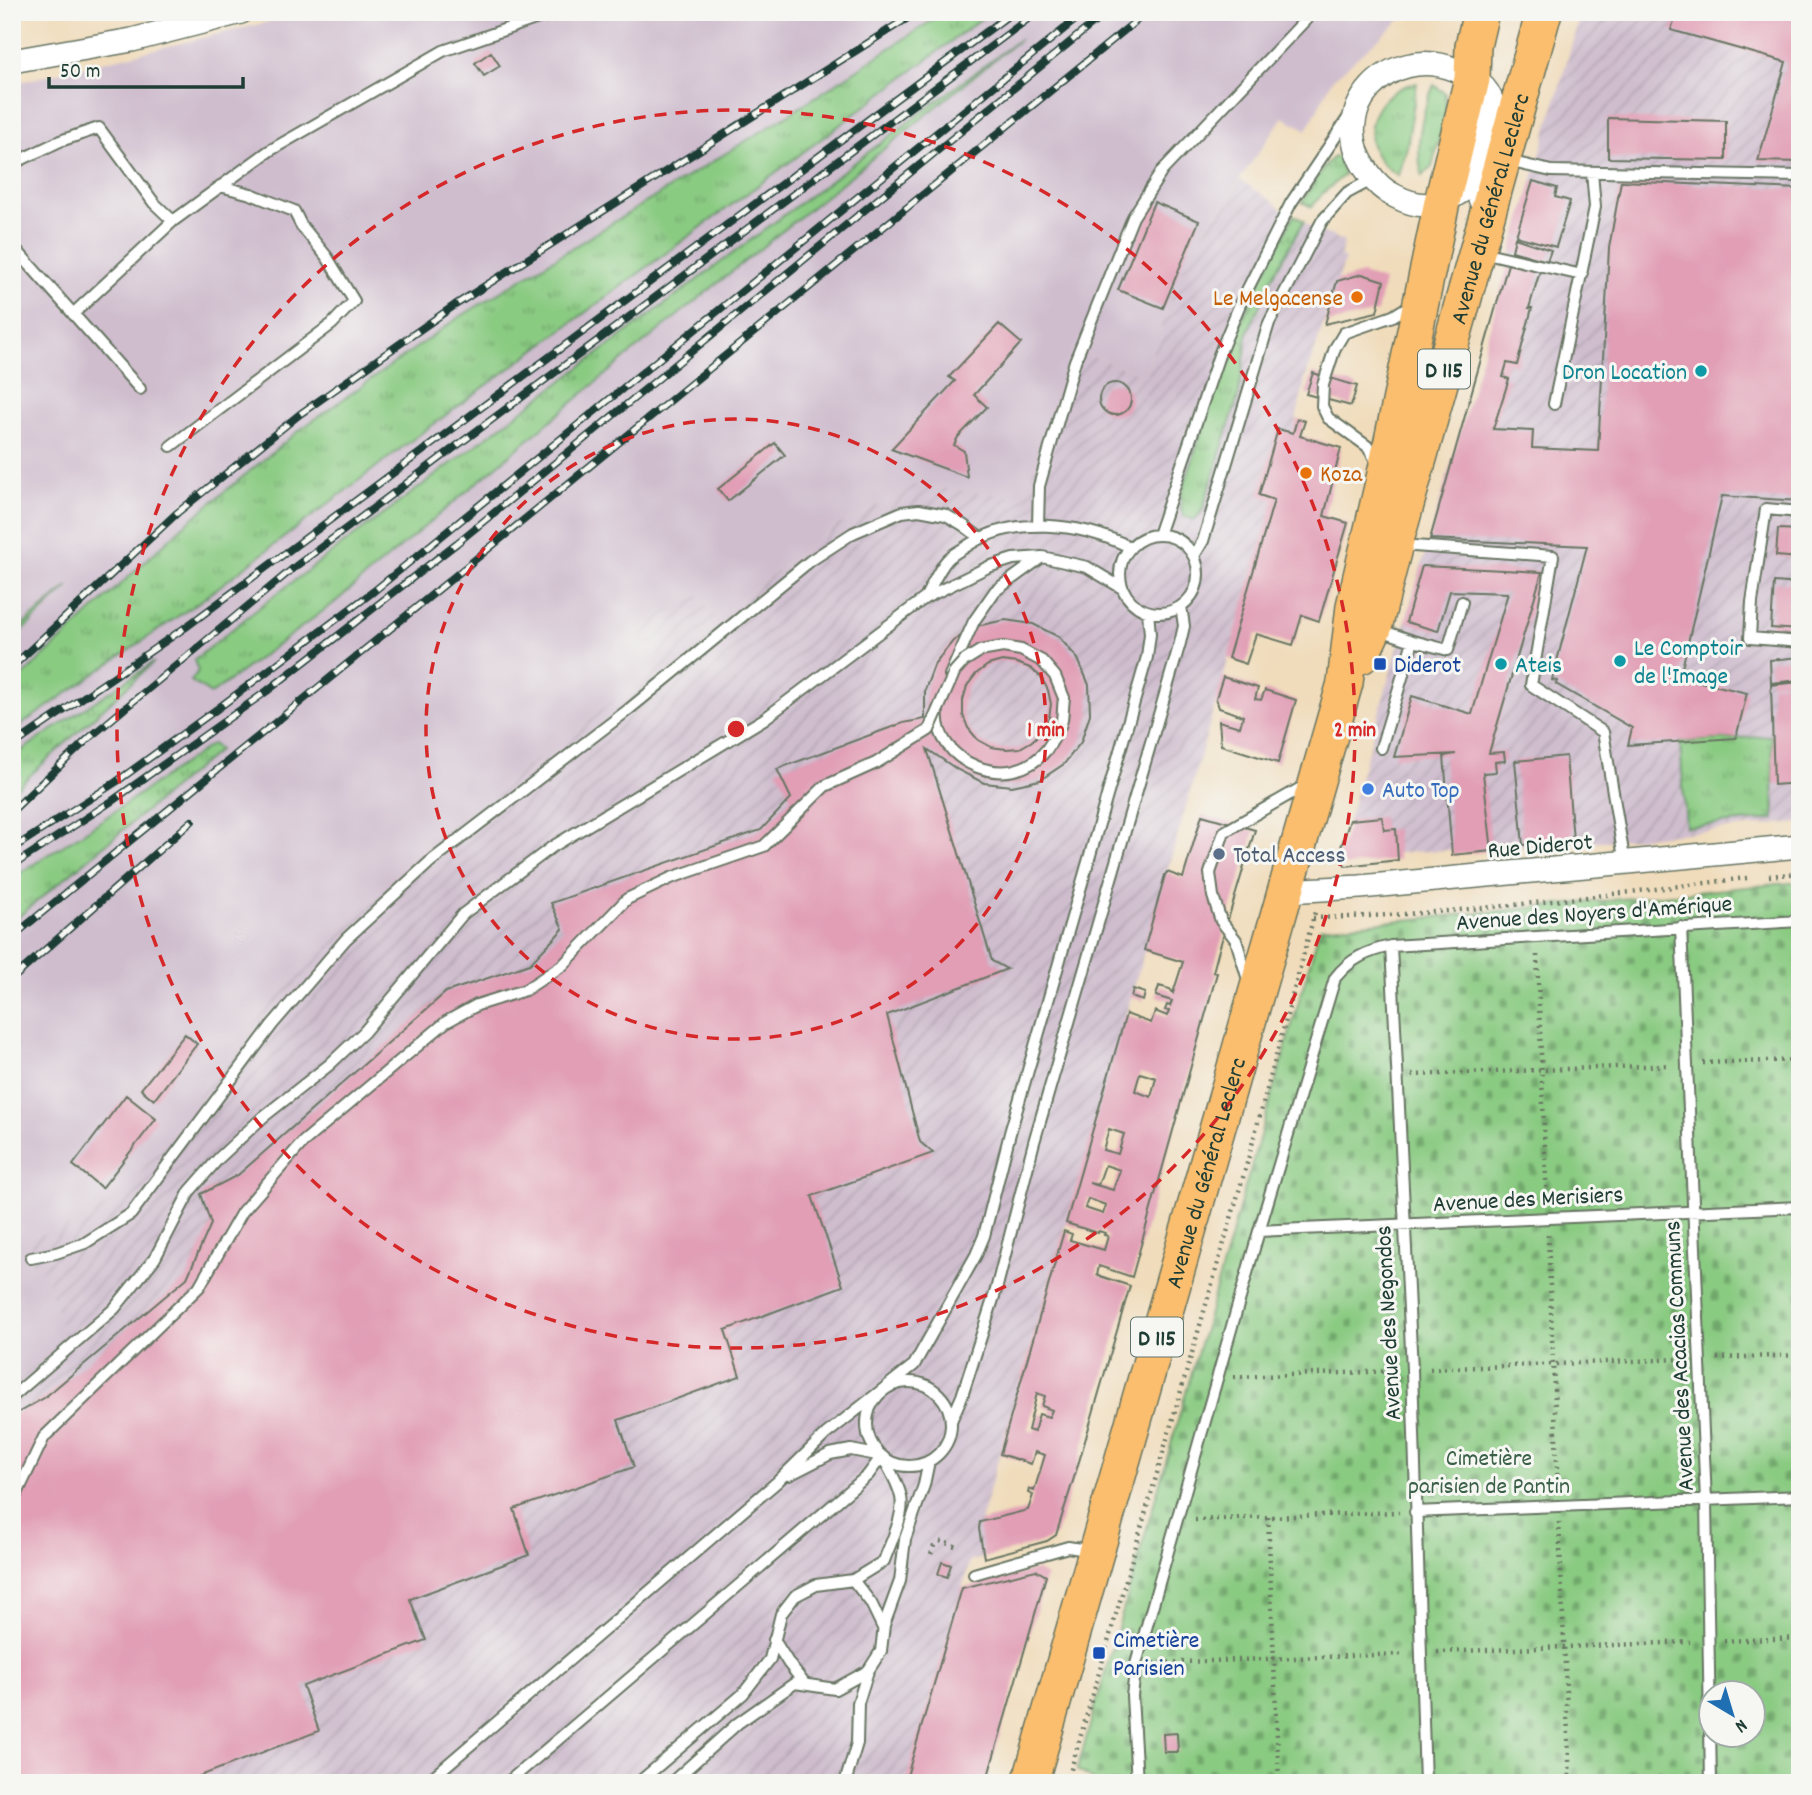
<svg xmlns="http://www.w3.org/2000/svg" width="1812" height="1795" viewBox="0 0 1812 1795" font-family="Dekko,sans-serif">
  <style>
    .industrial { fill: url(#industrial-furrows) }
    .railway { fill: #cfbdce }
    .grass { fill: url(#grass-tufts); stroke: #54845b; stroke-width: 2 }
    .cemetery { fill: url(#cemetery-stones); stroke: #54845b; stroke-width: 2; fill-rule: evenodd }
    .building { fill: #e19eb5; fill-rule: evenodd }
    .lines { fill: none; stroke-linecap: round; stroke-linejoin: round }
    .service-casing { stroke: #687563; stroke-width: 14 }
    .minor-casing { stroke: #687563; stroke-width: 26 }
    .primary-casing { stroke: #687563; stroke-width: 38 }
    .path { stroke: #687563; stroke-width: 4.5; stroke-dasharray: 2 5; stroke-linecap: butt }
    .service { stroke: #fff; stroke-width: 10 }
    .minor { stroke: #fff; stroke-width: 23 }
    .primary { stroke: #fabe6e; stroke-width: 35 }
    .rail-casing { stroke: #1f3d34; stroke-width: 8 }
    .rail { stroke: #f6f6f2; stroke-width: 5; stroke-dasharray: 16; stroke-linecap: butt }
    .service-bridge-casing { stroke: #687563; stroke-width: 14; stroke-linecap: butt }
    .service-bridge { stroke: #fff; stroke-width: 10 }
    .ring { fill: none; stroke: #d62828; stroke-width: 3.5; stroke-dasharray: 12 9 }
    .food-dot { fill: #e8710a; stroke: #f6f6f2; stroke-width: 2.5 }
    .culture-dot { fill: #0f9aa8; stroke: #f6f6f2; stroke-width: 2.5 }
    .transit-dot { fill: #1a4fb4; stroke: #f6f6f2; stroke-width: 2.5 }
    .shop-dot { fill: #3f7fe0; stroke: #f6f6f2; stroke-width: 2.5 }
    .service-dot { fill: #5c6f8a; stroke: #f6f6f2; stroke-width: 2.5 }
    .labels { text-anchor: middle; stroke-width: 6; stroke-linejoin: round; paint-order: stroke }
    .shield { fill: #f6f6f2; stroke: #60746d; stroke-width: 2 }
    .shield-label { font-size: 23px; font-weight: bold; fill: #1f3d34 }
    .street-label { font-size: 24px; fill: #1f3d34; stroke: #f6f6f2 }
    .food-label { font-size: 24px; fill: #c56008; stroke: #f6f6f2; text-anchor: end }
    .culture-label { font-size: 24px; fill: #0d838f; stroke: #f6f6f2; text-anchor: start }
    .transit-label { font-size: 24px; fill: #164399; stroke: #f6f6f2; text-anchor: start }
    .shop-label { font-size: 24px; fill: #366cbe; stroke: #f6f6f2; text-anchor: start }
    .service-label { font-size: 24px; fill: #4e5e75; stroke: #f6f6f2; text-anchor: start }
    .park-label { font-size: 24px; fill: #3a6048; stroke: #f6f6f2 }
    .centre { fill: #d62828; stroke: #f6f6f2; stroke-width: 3.5 }
    .ring-label { font-size: 21px; text-anchor: middle; font-weight: bold; fill: #d62828; stroke: #f6f6f2; stroke-width: 6; stroke-linejoin: round; paint-order: stroke }
  </style>
  <defs>
    <pattern id="industrial-furrows" width="10" height="10" patternUnits="userSpaceOnUse" patternTransform="scale(1.75)"><rect width="10" height="10" fill="#cfbdce"/><path d="M-1 1l2-2M0 10L10 0M9 11l2-2" fill="none" stroke="#b1a3b2"/></pattern>
    <pattern id="grass-tufts" width="24" height="20" patternUnits="userSpaceOnUse" patternTransform="scale(1.75)"><rect width="24" height="20" fill="#8acb82"/><path d="M3 7l-1-3M5 7V3M7 7l1-3M15 17l-1-3M17 17v-4M19 17l1-3" fill="none" stroke="#70a66b"/></pattern>
    <pattern id="cemetery-stones" width="16" height="16" patternUnits="userSpaceOnUse" patternTransform="scale(1.75)"><rect width="16" height="16" fill="#8acb82"/><path d="M2 7V4a2 2 0 0 1 4 0v3zM10 15v-3a2 2 0 0 1 4 0v3z" fill="#70a66b"/></pattern>
  </defs>
  <rect width="100%" height="100%" fill="#f6f6f2"/>
  <filter id="ink" filterUnits="userSpaceOnUse"><feTurbulence type="fractalNoise" baseFrequency=".0143" numOctaves="2"/><feDisplacementMap in="SourceGraphic" scale="14" xChannelSelector="R" yChannelSelector="G"/><feConvolveMatrix kernelMatrix="1 2 1 2 8 2 1 2 1" color-interpolation-filters="sRGB"/></filter>
  <filter id="wash" filterUnits="userSpaceOnUse"><feTurbulence type="fractalNoise" baseFrequency=".00686" numOctaves="4" result="noise"/><feDisplacementMap in="SourceGraphic" scale="28" xChannelSelector="R" yChannelSelector="G"/><feGaussianBlur stdDeviation="1.57" result="paint"/><feColorMatrix in="noise" values="0 0 0 0 0 0 0 0 0 0 0 0 0 0 0 0 0 1.4 0 .05"/><feComposite in="paint" operator="in"/></filter>
  <g filter="url(#wash)">
    <rect width="100%" height="100%" fill="#f0dcbb"/>
    <path class="industrial" d="M 1581,12 L 1800,12 L 1800,822 L 1605,841 L 1344,856 L 1348,820 Z
      M 1240,180 L 1271,200 L 1286,213 L 1294,215 L 1316,231 L 1333,236 L 1344,242 L 1340,256 L 1345,259 L 1305,380 L 1293,433 L 1278,429 L 1259,495 L 1274,500 L 980,1522 L 979,1529 L 984,1558 L 970,1561 L 905,1783 L 12,1783 L 12,1386 L 64,1339 L 45,1271 L 33,1272 L 29,1237 L 65,1228 L 106,1206 L 135,1179 L 293,974 L 358,908 L 419,850 L 662,661 L 639,632 L 693,590 L 717,618 L 832,528 L 894,497 L 906,484 L 1024,497 L 1072,349 L 1145,375 L 1174,288 L 1195,244 Z"/>
    <path class="railway" d="M 309,12 L 1409,12 L 1332,80 L 1307,130 L 1283,117 L 1195,244 L 1174,288 L 1145,375 L 1072,349 L 1024,497 L 906,484 L 894,497 L 832,528 L 717,618 L 693,590 L 639,632 L 663,661 L 419,850 L 358,908 L 293,974 L 135,1179 L 106,1206 L 65,1228 L 29,1237 L 33,1272 L 45,1270 L 64,1339 L 12,1386 L 12,84 Z"/>
    <path class="grass" d="M 945,12 L 990,12 L 832,131 L 404,446 L 203,599 L 12,731 L 12,686 L 183,526 L 301,429 L 458,318 L 788,115 Z
      M 1020,39 L 625,358 L 334,603 L 211,694 L 191,681 L 198,671 L 194,660 L 271,598 Z
      M 1417,83 L 1407,147 L 1398,175 C 1351,150 1368,91 1417,83 Z
      M 1434,85 L 1445,93 L 1446,111 L 1432,167 L 1422,176 C 1415,146 1421,113 1434,85 Z
      M 1334,157 L 1338,157 L 1344,175 L 1323,193 L 1312,207 L 1302,202 L 1325,165 Z
      M 1294,215 L 1304,221 L 1273,276 L 1248,331 L 1239,394 L 1203,508 L 1195,520 L 1184,516 L 1181,509 L 1181,495 L 1229,349 L 1255,291 Z
      M 69,586 L 12,641 L 12,634 Z
      M 154,662 L 12,792 L 12,757 Z
      M 1772,736 L 1774,819 L 1686,827 L 1680,742 Z
      M 212,744 L 219,750 L 12,922 L 12,878 L 89,829 Z"/>
    <path class="cemetery" d="M 1800,882 L 1800,1783 L 1099,1783 L 1077,1770 L 1320,928 ZM 1710,1694 L 1752,1694 L 1752,1736 L 1710,1736 Z"/>
    <g id="blocks">
      <path class="building" d="M 1677,12 L 1800,12 L 1800,162 L 1758,161 L 1786,62 L 1671,30 Z
        M 491,52 L 500,66 L 484,76 L 475,63 Z
        M 1608,118 L 1726,121 L 1726,160 L 1608,158 Z
        M 1533,181 L 1557,188 L 1555,197 L 1570,201 L 1556,247 L 1516,236 Z
        M 1621,181 L 1800,189 L 1800,501 L 1722,496 L 1680,677 L 1747,693 L 1736,738 L 1628,745 L 1632,728 L 1556,684 L 1557,681 L 1552,680 L 1587,546 L 1430,539 L 1508,264 L 1536,266 L 1540,271 L 1529,308 L 1532,308 L 1517,365 L 1507,363 L 1503,377 L 1509,379 L 1493,429 L 1533,431 L 1532,448 L 1598,451 L 1609,248 Z
        M 1154,202 L 1199,221 L 1163,308 L 1118,290 Z
        M 1515,238 L 1551,250 L 1547,261 L 1512,251 Z
        M 1362,274 L 1384,281 L 1377,312 L 1325,324 L 1337,281 Z
        M 999,324 L 1021,343 L 974,395 L 987,407 L 958,437 L 954,445 L 964,451 L 967,477 L 891,449 L 955,381 L 949,377 Z
        M 1313,373 L 1357,386 L 1351,406 L 1306,394 Z
        M1099 399a16 16 0 1 1 32 0a16 16 0 1 1-32 0Z
        M 1297,419 L 1305,421 L 1300,436 L 1341,448 L 1324,516 L 1348,523 L 1319,621 L 1302,615 L 1293,645 L 1256,634 L 1246,664 L 1228,658 L 1274,500 L 1259,495 L 1278,429 L 1293,433 Z
        M 775,443 L 785,455 L 728,501 L 718,489 Z
        M 1778,529 L 1800,530 L 1800,558 L 1776,556 Z
        M 1422,566 L 1542,572 L 1489,753 L 1504,752 L 1505,761 L 1495,762 L 1496,772 L 1483,773 L 1492,851 L 1452,855 L 1444,756 L 1456,754 L 1394,757 L 1412,696 L 1472,714 L 1508,593 L 1450,591 L 1438,631 L 1406,622 Z
        M 1774,582 L 1800,584 L 1800,630 L 1771,628 Z
        M 1005,620 L 1033,624 L 1059,637 L 1078,659 L 1089,685 L 1090,714 L 1081,742 L 1064,764 L 1040,780 L 1012,786 L 984,783 L 958,770 L 927,749 L 992,961 L 1007,969 L 887,1015 L 920,1142 L 933,1153 L 812,1196 L 843,1286 L 725,1330 L 740,1376 L 618,1420 L 634,1467 L 514,1509 L 529,1555 L 410,1599 L 426,1640 L 303,1686 L 319,1731 L 197,1777 L 199,1783 L 12,1783 L 12,1460 L 17,1450 L 12,1436 L 12,1416 L 44,1398 L 187,1278 L 211,1224 L 201,1194 L 238,1175 L 446,992 L 530,964 L 563,929 L 551,903 L 761,830 L 791,798 L 777,769 L 903,723 L 925,719 L 925,690 L 935,663 L 953,641 L 977,626 ZM 1002,661 L 1017,663 L 1030,668 L 1041,677 L 1048,690 L 1051,704 L 1049,718 L 1043,731 L 1032,741 L 1020,748 L 1006,749 L 991,747 L 978,740 L 968,728 L 963,715 L 963,700 L 967,686 L 976,674 L 988,665 Z
        M 1800,657 L 1800,680 L 1771,683 L 1770,660 Z
        M 1223,677 L 1258,688 L 1255,699 L 1261,700 L 1265,690 L 1296,700 L 1278,763 L 1221,745 L 1219,721 L 1240,727 L 1243,716 L 1219,708 L 1216,698 Z
        M 1800,682 L 1800,783 L 1774,785 L 1771,685 Z
        M 1566,756 L 1573,840 L 1523,845 L 1515,761 Z
        M 1202,815 L 1255,830 L 1218,953 L 1213,972 L 1217,973 L 1132,1277 L 1099,1266 L 1097,1275 L 1130,1286 L 1078,1465 L 1056,1535 L 1047,1541 L 984,1558 L 979,1529 L 980,1522 L 1028,1510 L 1033,1495 L 1028,1493 L 1029,1489 L 1034,1491 L 1045,1455 L 1035,1452 L 1031,1464 L 1000,1454 L 1064,1231 L 1072,1234 L 1070,1240 L 1104,1250 L 1108,1236 L 1104,1235 L 1105,1233 L 1099,1231 L 1098,1233 L 1066,1223 L 1126,1014 L 1151,1023 L 1155,1011 L 1167,1016 L 1169,1011 L 1165,1010 L 1167,1005 L 1170,1006 L 1172,1001 L 1156,996 L 1159,986 L 1170,989 L 1173,993 L 1183,962 L 1144,950 L 1165,875 L 1167,872 L 1183,878 ZM 1140,1073 L 1156,1078 L 1151,1097 L 1135,1091 ZM 1109,1129 L 1124,1134 L 1118,1154 L 1103,1150 ZM 1105,1165 L 1120,1170 L 1113,1190 L 1089,1183 L 1098,1185 ZM 1088,1199 L 1106,1205 L 1103,1214 L 1085,1208 ZM 1037,1393 L 1045,1396 L 1042,1406 L 1052,1410 L 1049,1417 L 1039,1414 L 1034,1432 L 1028,1430 Z
        M 1382,817 L 1384,830 L 1396,829 L 1398,860 L 1346,866 L 1338,856 L 1350,820 Z
        M 1133,989 L 1145,993 L 1143,1001 L 1131,997 Z
        M 185,1034 L 197,1044 L 154,1100 L 141,1089 Z
        M 126,1095 L 156,1119 L 102,1188 L 73,1165 Z
        M 942,1562 L 951,1565 L 947,1577 L 938,1574 Z
        M 1036,1570 L 1046,1576 L 986,1783 L 905,1783 L 962,1588 Z
        M 1177,1733 L 1178,1752 L 1164,1752 L 1163,1734 Z"/>
    </g>
  </g>
  <g filter="url(#ink)">
    <use href="#blocks" fill-opacity="0" stroke="#687563" stroke-width="2"/>
    <g class="lines">
      <defs>
        <path id="service" d="M 1508,161 L 1551,171 L 1800,176
          M 12,164 L 60,141 L 99,128 L 154,203 L 173,221 L 269,151 L 443,51 L 541,17 L 577,12
          M 12,245 L 140,389
          M 1482,252 L 1582,275
          M 73,314 L 173,221
          M 1554,404 L 1595,207 L 1592,172
          M 171,446 L 332,324 L 354,301 L 327,257 L 301,225 L 294,211 L 251,194 L 220,186
          M 1378,463 L 1367,446 L 1328,418 L 1322,406 L 1323,385 L 1335,348 L 1344,333 L 1393,316 L 1414,303
          M 1800,512 L 1766,509 L 1752,602 L 1750,638 L 1800,642
          M 1038,526 L 1039,486 L 1075,361 L 1133,217 L 1162,171 L 1313,12
          M1120 574a39 39 0 1 1 78 0a39 39 0 1 1-78 0Z
          M 1158,535 L 1219,355 L 1240,304 L 1291,203 L 1350,115
          M 1400,545 L 1553,556 L 1531,685 L 1603,732 L 1625,864
          M 1194,556 L 1203,541 L 1269,323 L 1322,221 L 1347,193 L 1373,179
          M 925,598 C 932,586 938,570 947,560 C 951,555 959,551 964,548 C 1012,514 1080,523 1130,547
          M 1377,629 L 1413,641 L 1448,650 L 1462,602
          M 950,675 L 974,621 L 995,591 L 1042,557 L 1087,567 L 1122,588
          M 938,710 C 932,762 1011,796 1047,749 C 1053,740 1060,730 1062,720 C 1063,713 1063,705 1064,698
          M 1381,748 L 1413,641
          M 1681,927 L 1706,1501 L 1711,1783
          M 1391,946 L 1412,1370 L 1425,1783
          M 1249,983 L 1236,940 L 1221,921 L 1213,896 L 1210,873 L 1224,832 L 1306,785
          M 1259,1231 L 1800,1207
          M 31,1258 L 56,1253 L 85,1243 L 131,1214 L 272,1025 L 346,939 L 431,861 L 628,710 L 810,561 L 853,533 L 902,512 L 919,510 L 946,515 L 963,525 L 979,537
          M867 1424a42 42 0 1 1 84 0a42 42 0 1 1-84 0Z
          M 12,1397 L 114,1309 L 155,1258 L 190,1191 L 219,1158 L 263,1117 L 329,1065 L 364,1032 L 463,914 L 552,847 L 764,719 L 925,598 L 988,567 L 1013,559 L 1042,557
          M 951,1421 L 962,1396 L 996,1290 L 1034,1142 L 1180,643 L 1184,626 L 1181,606
          M 1415,1512 L 1800,1496
          M 974,1574 L 1068,1547 L 1093,1551
          M 853,1580 L 871,1603 L 883,1628
          M 774,1640 L 789,1664 L 804,1683
          M 426,1783 L 777,1482 L 826,1434 L 914,1365 L 976,1255 L 984,1236 L 1010,1133 L 1147,657 L 1150,634 L 1148,612
          M 507,1783 L 868,1475 L 882,1456
          M 638,1783 L 743,1694 L 770,1659 L 781,1614 L 795,1596 L 816,1585 L 853,1580 L 884,1561 C 890,1543 905,1516 901,1497 C 898,1482 889,1469 882,1456 L 851,1450 L 830,1454 L 789,1475
          M 671,1783 L 738,1723 L 795,1683 L 835,1689 L 868,1671 L 881,1651 L 884,1625 L 900,1581 L 905,1539 L 924,1485 L 929,1461
          M 845,1783 L 857,1743 L 858,1703 L 868,1671
          M 1137,1783 L 1132,1696 L 1136,1664 L 1259,1231 L 1335,978 C 1350,959 1367,951 1391,946 L 1800,921"/>
        <path id="minor" d="M 12,61 L 132,40 L 241,12
          M 1487,215 L 1473,182 L 1493,110 C 1492,89 1474,77 1456,70 C 1390,42 1323,111 1368,172 C 1375,182 1384,191 1395,196 C 1410,204 1425,208 1441,202 C 1463,194 1484,174 1502,159
          M 1285,891 L 1360,887 L 1800,846"/>
        <g id="primary">
          <path id="s1" d="M 1361,656 L 1374,628 L 1395,544 L 1544,12"/>
          <path id="s2" d="M 1030,1783 L 1345,683 L 1354,606 L 1385,474 L 1442,202 L 1472,79 L 1473,46 L 1481,12"/>
        </g>
      </defs>
      <use href="#service" class="service-casing"/>
      <use href="#minor" class="minor-casing"/>
      <use href="#primary" class="primary-casing"/>
      <path class="path" d="M 1769,876 L 1800,873
        M 1313,918 C 1458,915 1603,895 1747,878
        M 1537,955 L 1547,1202
        M 1703,1063 L 1800,1060
        M 1412,1075 L 1669,1065
        M 1548,1235 L 1558,1488
        M 1717,1358 L 1800,1355
        M 1430,1369 L 1683,1359
        M 1234,1377 L 1397,1371
        M 1268,1517 L 1279,1783
        M 1195,1520 L 1399,1512
        M 1559,1522 L 1570,1783
        M 940,1541 L 958,1547
        M 931,1554 L 935,1543
        M 1724,1641 L 1800,1638
        M 1437,1652 L 1690,1642
        M 1154,1663 L 1404,1654
        M 1067,1783 L 1246,1167 L 1315,912"/>
      <use href="#service" class="service"/>
      <use href="#minor" class="minor"/>
      <use href="#primary" class="primary"/>
      <defs>
        <path id="rail" d="M 12,667 L 177,513 L 300,414 L 455,305 L 917,12
          M 12,746 L 186,627 L 1013,12
          M 12,811 L 89,738 L 296,566 L 1037,12
          M 12,849 L 116,782 L 217,709 L 374,591 L 1085,12
          M 12,866 L 112,801 L 267,691 L 457,543 L 1107,12
          M 12,937 L 1147,12
          M 12,979 L 192,821"/>
      </defs>
      <use href="#rail" class="rail-casing"/>
      <use href="#rail" class="rail"/>
      <defs>
        <path id="service-bridge" d="M 12,1504 L 44,1437 L 199,1287 L 242,1212 L 303,1142 L 446,1022 L 477,1005 L 525,990 L 563,965 L 627,899 L 671,878 L 764,846 L 825,786 L 876,763 L 929,730 L 955,671 L 964,661 L 980,651 L 1003,647 L 1021,650 L 1042,661 L 1055,676 L 1064,698"/>
      </defs>
      <use href="#service-bridge" class="service-bridge-casing"/>
      <use href="#service-bridge" class="service-bridge"/>
    </g>
  </g>
  <g class="ring">
    <circle cx="736" cy="729" r="310"/>
    <circle cx="736" cy="729" r="619"/>
  </g>
  <g class="food-dot">
    <circle cx="1357" cy="297" r="7"/>
    <circle cx="1306" cy="473" r="7"/>
  </g>
  <g class="culture-dot">
    <circle cx="1701" cy="371" r="7"/>
    <circle cx="1620" cy="661" r="7"/>
    <circle cx="1501" cy="664" r="7"/>
  </g>
  <g class="transit-dot">
    <rect x="1373" y="657" width="14" height="14" rx="3.5"/>
    <rect x="1092" y="1646" width="14" height="14" rx="3.5"/>
  </g>
  <circle class="shop-dot" cx="1368" cy="789" r="7"/>
  <circle class="service-dot" cx="1219" cy="854" r="7"/>
  <g class="labels">
    <g class="shield">
      <rect x="1418" y="349.5" width="52" height="39" rx="5"/>
      <rect x="1131" y="1317.5" width="52" height="39" rx="5"/>
    </g>
    <g class="shield-label">
      <text x="1444" y="377">D 115</text>
      <text x="1157" y="1345">D 115</text>
    </g>
    <g class="street-label">
      <text dy="8" stroke="none"><textPath href="#s1" startOffset="466">Avenue du Général Leclerc</textPath></text>
      <text transform="translate(1540 845) rotate(-5)" y="8">Rue Diderot</text>
      <text transform="translate(1594 912) rotate(-4)" y="8">Avenue des Noyers d'Amérique</text>
      <text dy="8" stroke="none"><textPath href="#s2" startOffset="635">Avenue du Général Leclerc</textPath></text>
      <text transform="translate(1528 1198) rotate(-3)" y="8">Avenue des Merisiers</text>
      <text transform="translate(1387 1323) rotate(-93)" y="8">Avenue des Negondos</text>
      <text transform="translate(1678 1356) rotate(-93)" y="8">Avenue des Acacias Communs</text>
    </g>
    <g class="food-label">
      <text x="1343" y="305">Le Melgacense</text>
      <text x="1320" y="481" text-anchor="start">Koza</text>
    </g>
    <g class="culture-label">
      <text x="1687" y="379" text-anchor="end">Dron Location</text>
      <text x="1634" y="655">Le Comptoir<tspan x="1634" dy="28">de l'Image</tspan></text>
      <text x="1515" y="672">Ateis</text>
    </g>
    <g class="transit-label">
      <text x="1394" y="672">Diderot</text>
      <text x="1113" y="1647">Cimetière<tspan x="1113" dy="28">Parisien</tspan></text>
    </g>
    <g class="shop-label">
      <text x="1382" y="797">Auto Top</text>
    </g>
    <g class="service-label">
      <text x="1233" y="862">Total Access</text>
    </g>
    <g class="park-label">
      <text x="1489" y="1465">Cimetière<tspan x="1489" dy="28">parisien de Pantin</tspan></text>
    </g>
  </g>
  <circle cx="736" cy="729" r="10" class="centre"/>
  <g class="ring-label">
    <text x="1046" y="736">1 min</text>
    <text x="1355" y="736">2 min</text>
  </g>
  <rect width="1812" height="1795" fill="none" stroke="#f6f6f2" stroke-width="42"/>
  <g transform="translate(1732 1714) rotate(142)"><circle r="33" fill="#f6f6f2" stroke="#a0aca6" stroke-width="2"/>
  <path d="M0-5L12 26L0 18L-12 26Z" fill="#1f6fb2"/>
  <text y="-10" font-size="19" font-weight="bold" text-anchor="middle" fill="#1f3d34">N</text>
  </g>
  <path d="M49 77v10h194v-10" fill="none" stroke="#1f3d34" stroke-width="3.5"/>
  <text x="60" y="77" font-size="21" fill="#1f3d34" stroke="#f6f6f2" stroke-width="5" paint-order="stroke">50 m</text>
</svg>
